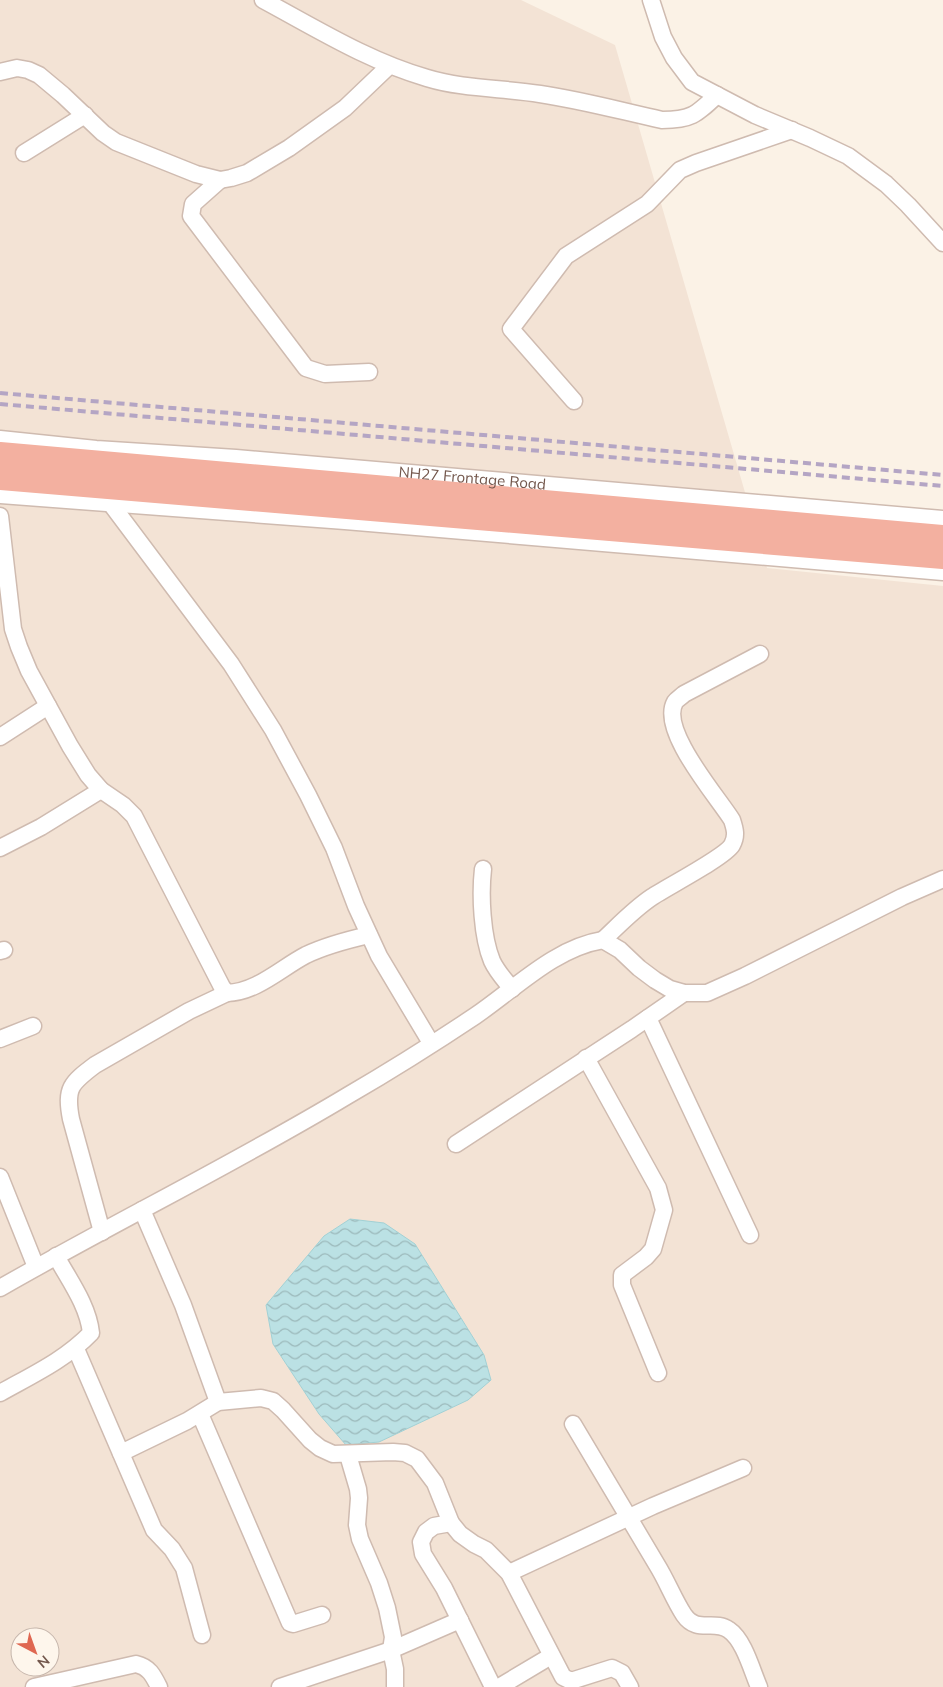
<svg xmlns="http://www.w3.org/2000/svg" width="943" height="1687" viewBox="0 0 943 1687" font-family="Mulish,sans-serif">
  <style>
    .residential { fill: #f3e3d5; fill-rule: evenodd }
    .water { fill: url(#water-waves); stroke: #a2d1d5 }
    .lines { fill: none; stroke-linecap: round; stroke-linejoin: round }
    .minor-casing { stroke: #cfbbb0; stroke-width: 19 }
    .highway-casing { stroke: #d8d0cd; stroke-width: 26 }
    .minor { stroke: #fff; stroke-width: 16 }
    .highway { stroke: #f3b0a0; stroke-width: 24 }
    .rail { stroke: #b4a5c4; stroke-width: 4; stroke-dasharray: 8 5; stroke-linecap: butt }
    .labels { text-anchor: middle; stroke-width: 4.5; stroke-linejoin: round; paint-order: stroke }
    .street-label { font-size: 15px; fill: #73574c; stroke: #fef6ec }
  </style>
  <defs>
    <pattern id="water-waves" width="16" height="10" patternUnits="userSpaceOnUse" patternTransform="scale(1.25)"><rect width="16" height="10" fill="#bbe1e4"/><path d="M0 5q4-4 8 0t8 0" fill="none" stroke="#9cb9bb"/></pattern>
  </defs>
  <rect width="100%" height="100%" fill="#fbf2e6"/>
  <path class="residential" d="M 0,0 L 521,0 L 615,45 L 767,568 L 943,586 L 943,1687 L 0,1687 ZM 20,1637 L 50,1637 L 50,1667 L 20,1667 Z"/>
  <path class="water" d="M 350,1219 L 384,1223 L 415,1244 L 484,1355 L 491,1380 L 468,1400 L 379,1442 L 346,1445 L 319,1414 L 273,1344 L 266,1305 L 324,1236 Z"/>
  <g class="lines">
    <defs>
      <g id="minor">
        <path d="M 263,0 C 317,29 368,61 427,78 C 463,89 502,88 540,94 C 581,100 621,111 662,120 C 691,120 696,115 717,95"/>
        <path d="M 651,0 L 663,37 L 674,58 L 692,82 L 755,115 L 810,138 L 848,156 L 886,184 L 908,205 L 943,243"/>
        <path d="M 0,72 L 17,68 L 28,70 L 39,75 L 63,95 L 103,133 L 116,142 L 196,174 L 220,180 L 231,178 L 247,173 L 289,148 L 345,108 L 389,66"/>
        <path d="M 24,153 L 85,115"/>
        <path d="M 220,180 L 193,204 L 191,216 L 306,368 L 325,374 L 369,372"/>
        <path d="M 574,401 L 511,329 L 566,256 L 647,204 L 680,170 L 696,163 L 792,130"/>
        <path id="s1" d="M 0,439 L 96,449 L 236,458 L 943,519"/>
        <path d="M 0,495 L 345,521 L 943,572"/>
        <path d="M 111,504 L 231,664 L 273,730 L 308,795 L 334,848 L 356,906 L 379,956 L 431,1043"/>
        <path d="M 0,516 L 13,629 L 19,647 L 29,671 L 70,746 L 88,775 L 101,790 L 123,805 L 134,816 L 222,987 L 227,993 C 257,992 281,968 306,955 C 327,945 347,940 369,935"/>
        <path d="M 0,737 L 48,706"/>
        <path d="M 0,848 L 41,827 L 101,790"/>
        <path d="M 483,869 C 480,895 482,937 492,961 C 497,972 505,980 512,989"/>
        <path d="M 603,940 C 619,925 634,909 652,897 C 667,887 725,857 732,845 C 737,836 735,829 732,820 C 717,796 659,730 675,702 C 677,699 681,697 684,694 L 760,654"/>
        <path d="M 0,951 L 4,950"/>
        <path d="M 648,1018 L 750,1235"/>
        <path d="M 0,1039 L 33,1026"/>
        <path d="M 586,1058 L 658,1188 L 664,1210 L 653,1249 L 646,1257 L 622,1275 L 622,1285 L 658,1373"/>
        <path d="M 456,1144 L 632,1029 L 684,993"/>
        <path d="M 0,1177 L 36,1267"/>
        <path d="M 142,1210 L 183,1305 L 218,1402"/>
        <path d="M 102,1232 L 71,1119 C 65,1088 71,1083 95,1065 L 189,1011 L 227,993"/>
        <path d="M 0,1288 C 115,1222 234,1164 347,1096 C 390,1071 433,1044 475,1016 C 515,989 554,948 603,940 L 620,950 L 639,968 L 655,980 L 670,989 L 684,993 L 707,993 L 745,976 L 902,897 L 943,879"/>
        <path d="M 76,1349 L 154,1530 L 172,1549 L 184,1568 L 202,1635"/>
        <path d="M 0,1393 C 32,1375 65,1360 91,1333 C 88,1305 69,1280 56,1256"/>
        <path d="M 200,1414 L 290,1623 L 293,1624 L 322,1615"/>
        <path d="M 573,1424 C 601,1471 629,1518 657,1565 C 667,1581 674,1600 684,1615 C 697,1634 714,1619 729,1630 C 744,1640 752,1671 759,1687"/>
        <path d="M 121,1453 L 187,1421 L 218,1402 L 261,1398 L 273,1401 L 283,1410 L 310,1440 L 320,1448 L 333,1454 L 393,1452 L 405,1453 L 417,1459 L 435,1483 L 451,1523 L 460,1534 L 474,1544 L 486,1550 L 509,1573 L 563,1677 L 571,1681 L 612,1668 L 622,1673 L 630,1687"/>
        <path d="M 348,1455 L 358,1489 L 359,1498 L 357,1525 L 360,1539 L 379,1583 L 387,1608 L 393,1637 L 391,1650 L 395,1669 L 395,1687"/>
        <path d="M 451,1523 L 434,1526 L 426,1532 L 421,1542 L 423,1554 L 444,1588 L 493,1687"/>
        <path d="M 509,1573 L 653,1506 L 743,1468"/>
        <path d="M 34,1687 L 136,1664 C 149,1667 153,1675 159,1687"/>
        <path d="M 280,1687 L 391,1650 L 460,1620"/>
        <path d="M 499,1687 L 551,1656"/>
      </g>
      <path id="highway" d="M 0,454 L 943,537
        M 0,478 L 943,557"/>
    </defs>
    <use href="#minor" class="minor-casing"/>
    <use href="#highway" class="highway-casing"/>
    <use href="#minor" class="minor"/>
    <use href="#highway" class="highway"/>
    <path class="rail" d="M 0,393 L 943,475
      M 0,404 L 943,486"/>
  </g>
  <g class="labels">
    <g class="street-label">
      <text dy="5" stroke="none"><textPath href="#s1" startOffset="474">NH27 Frontage Road</textPath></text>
    </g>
  </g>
  <g transform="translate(35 1652) rotate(139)"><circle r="24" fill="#fef6ec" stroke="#c6b6ac"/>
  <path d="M0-4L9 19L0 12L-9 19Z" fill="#df6751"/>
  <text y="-8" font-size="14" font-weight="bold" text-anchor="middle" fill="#73574c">N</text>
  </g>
</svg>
